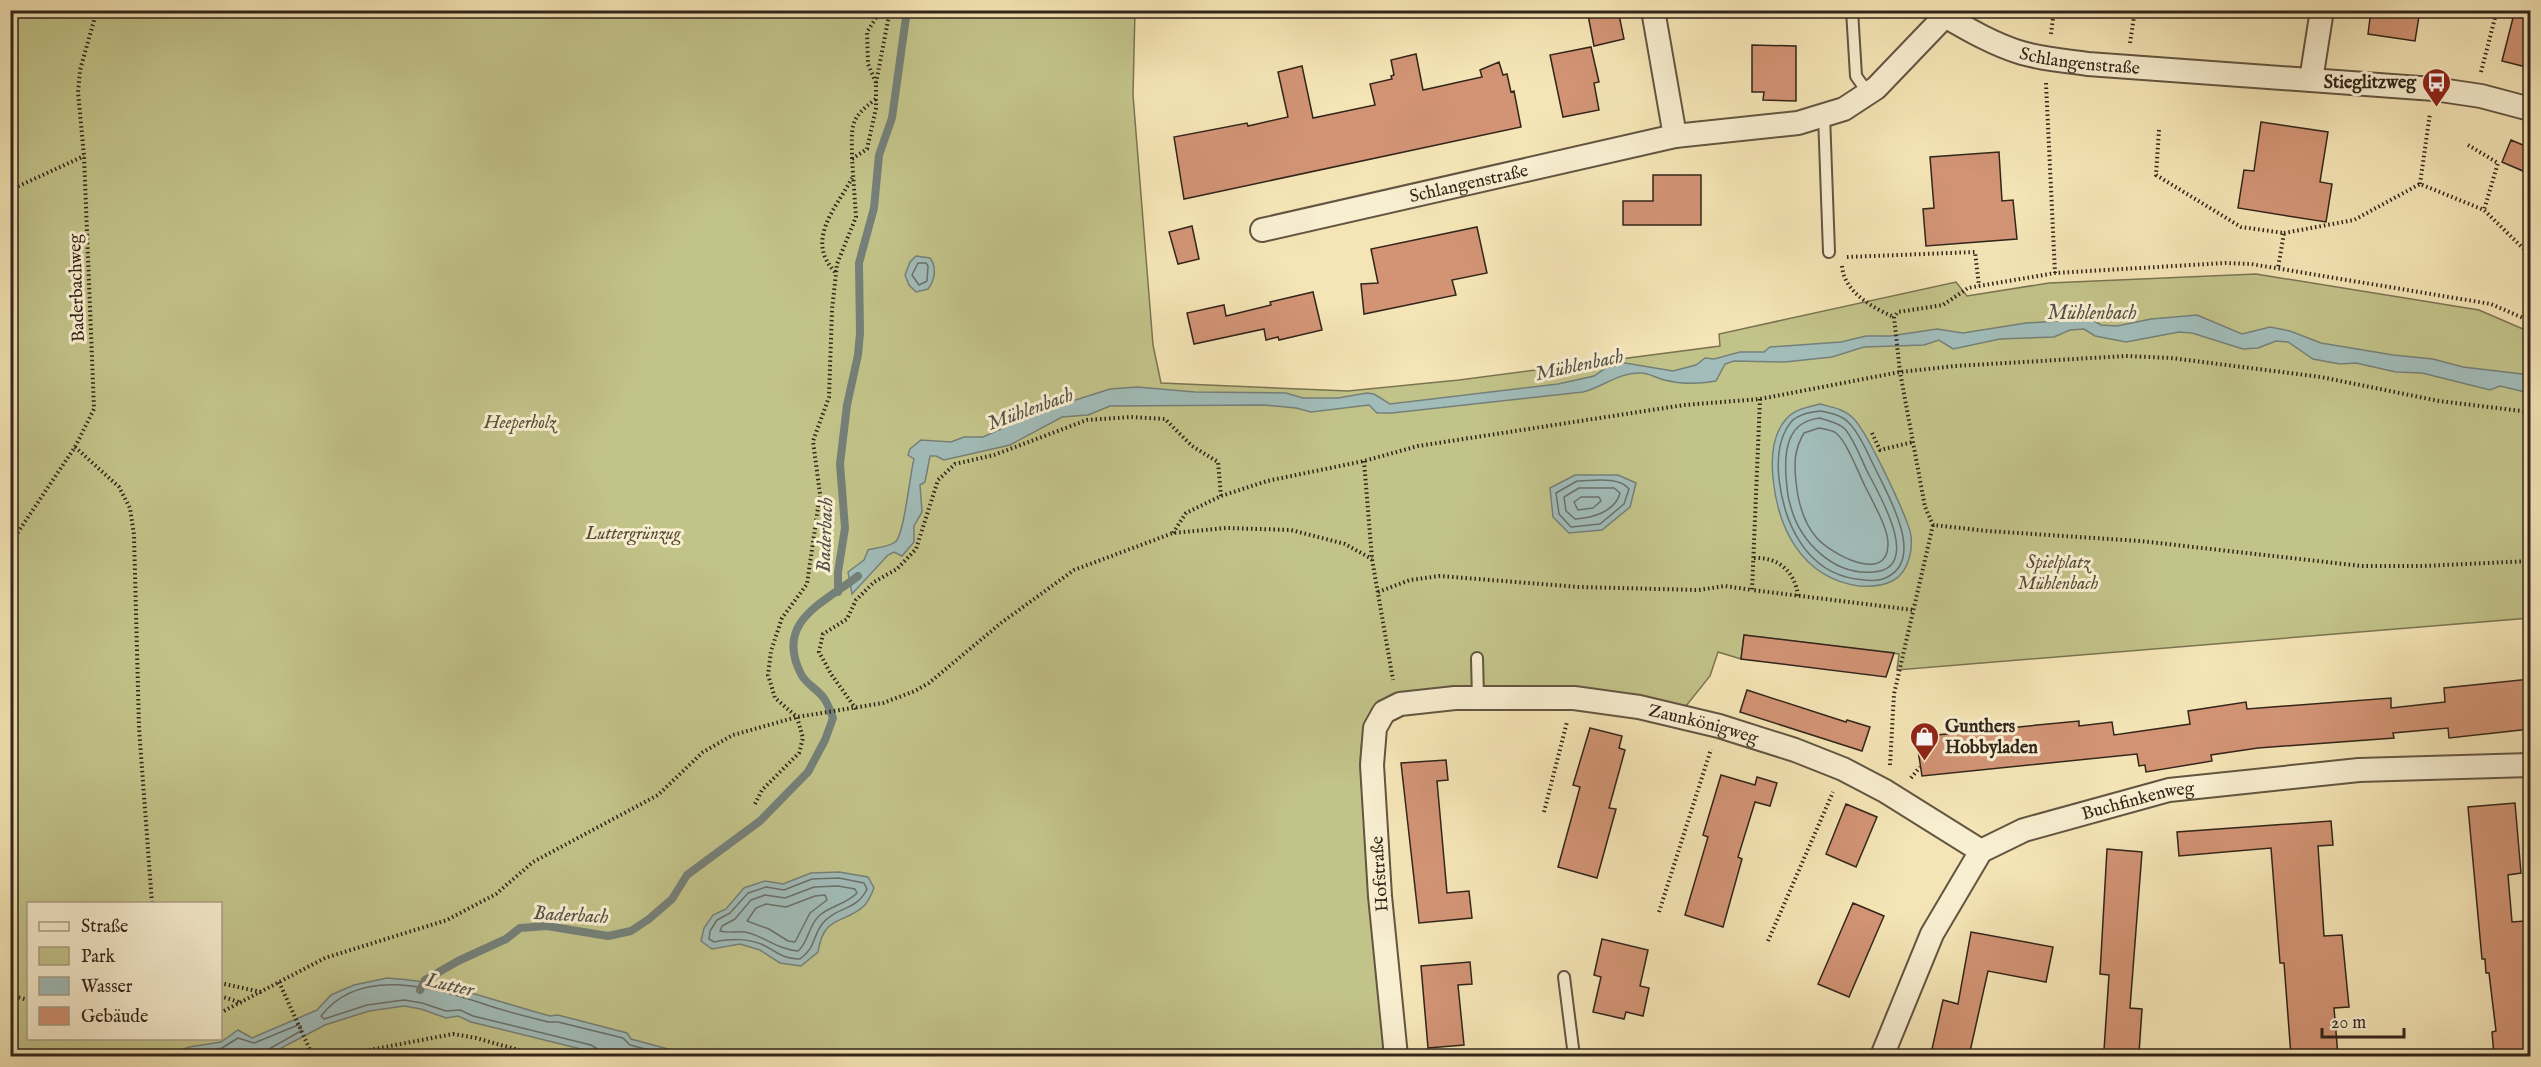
<svg xmlns="http://www.w3.org/2000/svg" width="2541" height="1067" viewBox="0 0 2541 1067" font-family="'IM FELL English',serif">
  <style>
    .green { fill: #c2c389; stroke: #7a7452; stroke-width: 1.5; fill-rule: evenodd }
    .water { fill: #a1bcb9; stroke: #758079; stroke-width: 1.5 }
    .lines { fill: none; stroke-linecap: round; stroke-linejoin: round }
    .shore { stroke: #6a706a; stroke-width: 1.5 }
    .stream { stroke: #758079; stroke-width: 8 }
    .building { fill: #d29475; stroke: #32251a; stroke-width: 1.5 }
    .service-casing { stroke: #635541; stroke-width: 14 }
    .minor-casing { stroke: #635541; stroke-width: 26 }
    .path { stroke: #32251a; stroke-width: 4; stroke-dasharray: 1.5 3; stroke-linecap: butt }
    .service { stroke: #f8eed0; stroke-width: 10 }
    .minor { stroke: #f8eed0; stroke-width: 22 }
    .labels { text-anchor: middle; stroke-width: 6; stroke-linejoin: round; paint-order: stroke }
    .street-label { font-size: 18px; fill: #32251a; stroke: #f8eed0 }
    .poi-label { font-size: 18px; font-weight: bold; fill: #32251a; stroke: #f8eed0; text-anchor: end }
    .park-label { font-size: 18px; font-style: italic; fill: #564c36; stroke: #f8eed0 }
    .water-label { font-size: 20px; font-style: italic; fill: #53524a; stroke: #f8eed0 }
  </style>
  <rect width="100%" height="100%" fill="#f5e5b6"/>
  <filter id="stains"><feTurbulence type="fractalNoise" baseFrequency=".00333" numOctaves="4"/><feColorMatrix values="0 0 0 0 .2 0 0 0 0 .09 0 0 0 0 .02 0 0 0 .5 -.17"/></filter>
  <radialGradient id="worn" r=".72"><stop offset=".6" stop-color="#630" stop-opacity="0"/><stop offset="1" stop-color="#630" stop-opacity=".3"/></radialGradient>
  <path class="green" d="M 10,11 L 1135,11 L 1133,95 L 1153,345 L 1161,383 L 1348,391 L 1459,380 L 1720,346 L 1719,334 L 1956,282 L 1967,296 L 2049,283 L 2256,274 L 2479,310 L 2530,332 L 2530,618 L 1897,670 L 1899,654 L 1744,635 L 1741,659 L 1718,652 L 1710,676 L 1686,706 L 1585,693 L 1368,719 C 1355,749 1362,786 1364,818 C 1368,898 1377,977 1386,1056 L 11,1056 ZM 28,904 L 220,904 L 220,1038 L 28,1038 Z"/>
  <path class="water" d="M 916,256 L 930,258 C 937,267 935,280 928,289 L 916,292 L 909,285 L 905,275 L 910,262 Z
    M 2197,315 L 2242,334 L 2270,327 L 2290,331 L 2321,343 L 2393,355 L 2433,359 L 2463,367 L 2530,375 L 2530,393 L 2500,386 L 2490,390 L 2422,373 L 2396,372 L 2356,363 L 2340,364 L 2313,359 L 2288,342 L 2276,341 L 2258,348 L 2243,349 L 2192,333 L 2179,332 L 2126,342 L 2095,336 L 2084,329 L 2070,330 L 2054,337 L 2000,339 L 1953,349 L 1939,340 L 1924,345 L 1864,347 L 1832,357 L 1785,362 L 1734,361 L 1725,364 L 1716,381 C 1700,384 1680,384 1664,380 C 1656,378 1649,373 1641,373 C 1619,372 1603,387 1583,392 L 1392,413 L 1377,413 L 1369,405 L 1311,412 L 1296,408 L 1264,405 L 1110,406 L 1088,415 L 1062,417 L 1010,445 L 944,460 L 936,456 L 930,456 L 925,482 L 920,485 L 922,512 L 914,526 L 914,542 L 902,556 L 894,552 L 888,555 L 852,594 L 848,572 L 864,560 L 868,550 C 875,548 889,547 895,542 C 904,537 910,473 914,459 L 908,455 L 910,449 L 921,440 L 951,442 L 964,437 L 983,437 L 1044,410 L 1110,389 L 1137,387 L 1195,392 L 1286,393 L 1303,398 L 1338,398 L 1367,393 L 1374,394 L 1390,404 L 1558,384 L 1594,376 L 1606,368 L 1625,363 L 1673,371 L 1696,365 L 1705,358 L 1714,359 L 1740,352 L 1764,352 L 1770,347 L 1841,342 L 1866,336 L 1890,336 L 1937,329 L 1963,333 L 2026,323 L 2059,321 L 2068,317 L 2086,316 L 2101,325 L 2117,326 L 2151,319 Z
    M 1820,404 C 1831,407 1844,409 1853,418 C 1867,431 1904,511 1910,531 C 1914,548 1909,571 1894,580 C 1883,586 1871,587 1859,586 C 1802,578 1778,529 1773,478 C 1771,458 1772,434 1787,418 C 1795,409 1808,407 1820,404 Z
    M 1575,475 L 1618,475 L 1636,483 L 1630,507 L 1602,530 L 1569,533 L 1553,517 L 1550,488 Z
    M 839,872 L 868,877 L 874,888 C 872,893 869,900 865,905 C 845,925 824,913 818,952 L 801,966 L 780,963 L 760,950 L 740,944 L 712,949 L 701,941 L 704,928 L 713,915 L 726,909 L 744,888 L 765,881 L 783,884 L 811,873 Z
    M 387,978 C 444,981 495,1001 550,1016 L 558,1015 L 627,1033 L 631,1039 L 694,1056 L 596,1055 L 589,1051 L 471,1022 L 458,1016 L 446,1018 L 421,1009 L 404,1006 L 369,1011 L 325,1025 L 266,1056 L 165,1056 L 189,1047 L 221,1042 L 238,1030 L 252,1038 L 317,1010 L 331,995 L 354,985 Z"/>
  <g class="lines">
    <path class="shore" d="M 918,263 L 926,263 L 928,266 L 927,281 L 919,285 L 912,275 Z
      M 1820,411 C 1830,413 1842,415 1849,423 C 1860,434 1867,452 1874,466 C 1887,494 1929,562 1883,579 C 1875,582 1865,580 1856,579 C 1806,572 1784,523 1779,479 C 1777,460 1778,438 1791,422 C 1798,414 1810,412 1820,411 Z
      M 1820,418 C 1828,421 1838,422 1845,429 C 1855,441 1861,459 1868,473 C 1879,494 1923,568 1874,572 C 1833,576 1799,541 1790,504 C 1787,495 1787,485 1786,477 C 1785,460 1785,438 1799,426 C 1805,421 1812,419 1820,418 Z
      M 1819,428 C 1824,429 1832,430 1836,433 C 1847,442 1858,472 1865,486 C 1872,501 1889,529 1888,545 C 1887,585 1829,553 1816,537 C 1803,522 1798,501 1796,482 C 1794,464 1794,450 1804,433 Z
      M 1577,481 C 1592,481 1619,476 1629,489 L 1624,504 L 1600,524 L 1571,527 L 1559,514 L 1556,493 Z
      M 1579,488 L 1614,488 L 1620,493 C 1615,512 1592,518 1575,519 L 1566,511 L 1564,497 Z
      M 1581,497 L 1599,497 L 1601,501 L 1593,508 L 1578,510 L 1574,502 Z
      M 839,878 L 864,883 L 867,889 C 857,911 835,907 822,924 C 811,939 817,946 800,959 C 779,958 777,951 761,944 C 745,938 731,939 714,942 L 709,939 L 710,931 L 717,920 L 730,913 L 748,893 L 766,887 L 784,890 L 812,879 Z
      M 838,886 L 855,889 L 857,893 C 848,903 831,906 820,915 C 808,925 809,942 798,951 C 780,950 766,938 749,933 C 739,930 729,934 720,931 L 722,926 L 735,919 L 751,900 L 765,895 L 785,898 L 814,887 Z
      M 825,895 L 827,900 L 810,913 L 795,942 L 788,941 L 769,929 L 747,921 L 756,908 L 766,904 L 786,907 L 815,896 Z
      M 182,1056 L 222,1048 L 238,1038 L 254,1043 L 298,1025 L 301,1026 L 301,1031 L 269,1049 L 267,1056
      M 600,1056 L 599,1050 L 591,1045 L 473,1016 L 460,1010 L 446,1011 L 422,1003 L 404,1000 L 367,1005 L 324,1019 L 321,1016 C 359,966 431,987 481,1003 C 503,1011 525,1016 548,1022 L 558,1022 L 623,1038 L 630,1045 L 672,1056"/>
    <path class="stream" d="M 838,592 L 838,572 L 845,528 L 840,464 L 847,405 L 858,355 L 860,333 L 859,263 L 874,208 L 879,155 L 892,118 L 907,10
      M 420,990 L 425,980 L 458,961 L 506,939 L 520,928 L 547,926 L 608,936 L 631,931 L 649,919 L 672,899 L 687,875 L 760,821 L 808,772 L 825,740 L 833,718 C 830,711 828,703 823,697 C 817,689 805,683 801,674 C 774,621 824,603 858,576"/>
  </g>
  <path class="building" d="M 1587,10 L 1618,10 L 1624,39 L 1594,46 Z
    M 2371,10 L 2420,10 L 2415,41 L 2368,34 Z
    M 2515,10 L 2530,10 L 2530,68 L 2502,61 Z
    M 1752,45 L 1796,46 L 1796,101 L 1763,100 L 1764,92 L 1752,92 Z
    M 1591,47 L 1599,82 L 1594,83 L 1599,110 L 1563,117 L 1550,55 Z
    M 1416,54 L 1423,90 L 1482,77 L 1480,70 L 1499,62 L 1503,75 L 1507,74 L 1511,92 L 1514,91 L 1521,127 L 1184,199 L 1174,137 L 1247,123 L 1248,126 L 1288,117 L 1278,72 L 1302,66 L 1313,118 L 1375,105 L 1370,84 L 1392,79 L 1391,76 L 1394,75 L 1391,60 Z
    M 2261,122 L 2328,132 L 2320,182 L 2332,184 L 2326,222 L 2238,208 L 2244,170 L 2254,171 Z
    M 2511,140 L 2530,148 L 2530,174 L 2502,162 Z
    M 1999,152 L 2002,201 L 2013,200 L 2017,239 L 1926,246 L 1923,209 L 1934,208 L 1930,157 Z
    M 1653,175 L 1701,175 L 1701,225 L 1623,225 L 1623,201 L 1653,201 Z
    M 1192,226 L 1199,259 L 1178,264 L 1169,232 Z
    M 1477,227 L 1487,273 L 1452,280 L 1456,295 L 1364,314 L 1361,284 L 1378,283 L 1371,249 Z
    M 1313,292 L 1322,330 L 1279,340 L 1278,337 L 1266,340 L 1264,329 L 1194,344 L 1187,313 L 1224,305 L 1226,316 L 1271,305 L 1270,302 Z
    M 1744,635 L 1894,653 L 1886,677 L 1741,659 Z
    M 2530,679 L 2530,729 L 2449,738 L 2448,728 L 2393,733 L 2394,738 L 2258,748 L 2211,755 L 2212,761 L 2146,772 L 2145,765 L 2139,766 L 2137,754 L 1922,776 L 1916,737 L 2079,721 L 2079,726 L 2112,722 L 2114,735 L 2190,724 L 2188,711 L 2246,702 L 2247,709 L 2391,698 L 2391,708 L 2445,702 L 2444,688 Z
    M 1747,690 L 1846,722 L 1847,720 L 1870,727 L 1862,751 L 1740,712 Z
    M 1590,728 L 1622,736 L 1619,748 L 1625,750 L 1609,808 L 1616,809 L 1597,878 L 1558,867 L 1580,787 L 1573,785 Z
    M 1446,760 L 1448,780 L 1437,781 L 1447,893 L 1469,891 L 1472,918 L 1419,923 L 1401,763 Z
    M 1721,775 L 1755,785 L 1757,777 L 1777,783 L 1770,806 L 1755,802 L 1738,857 L 1742,859 L 1723,927 L 1685,915 L 1708,837 L 1703,835 Z
    M 2515,803 L 2521,873 L 2508,875 L 2512,922 L 2525,921 L 2530,978 L 2530,1056 L 2494,1056 L 2492,1032 L 2496,1031 L 2489,973 L 2486,973 L 2485,959 L 2482,959 L 2468,807 Z
    M 1846,804 L 1877,817 L 1856,867 L 1826,854 Z
    M 2331,821 L 2333,845 L 2318,846 L 2324,936 L 2342,935 L 2349,1007 L 2334,1008 L 2338,1056 L 2291,1056 L 2284,963 L 2280,963 L 2271,848 L 2179,856 L 2177,832 Z
    M 2107,849 L 2142,852 L 2130,1008 L 2142,1009 L 2139,1053 L 2104,1050 L 2109,975 L 2100,974 Z
    M 1853,903 L 1884,916 L 1849,997 L 1818,984 Z
    M 1971,932 L 2053,947 L 2046,982 L 1988,971 L 1969,1056 L 1941,1056 L 1942,1051 L 1932,1049 L 1943,1000 L 1958,1004 Z
    M 1602,939 L 1648,950 L 1640,986 L 1649,988 L 1643,1016 L 1626,1012 L 1624,1019 L 1593,1012 L 1601,977 L 1594,975 Z
    M 1470,962 L 1472,984 L 1458,985 L 1464,1045 L 1428,1048 L 1421,966 Z"/>
  <g class="lines">
    <defs>
      <path id="service" d="M 1852,10 L 1856,76 L 1868,93
        M 1824,115 L 1829,252
        M 1477,658 L 1478,697
        M 1564,977 L 1574,1056"/>
      <g id="minor">
        <path d="M 1653,10 L 1675,136"/>
        <path id="s1" d="M 1940,10 L 1945,16 C 1969,30 1995,45 2022,53 C 2043,59 2066,61 2088,64 L 2434,89 L 2481,96 L 2530,109"/>
        <path d="M 2311,80 L 2322,10"/>
        <path id="s2" d="M 1262,230 L 1675,136 L 1798,123 L 1844,109 L 1876,88 L 1945,16"/>
        <path id="s3" d="M 1396,1056 L 1380,896 L 1372,765 L 1375,728 L 1384,712 L 1400,704 L 1455,698 L 1574,698 L 1639,707 L 1719,726 L 1795,750 L 1843,769 L 1885,791 L 1981,851"/>
        <path id="s4" d="M 1882,1056 L 1932,934 L 1981,851 L 2024,830 L 2169,790 L 2359,770 L 2530,765"/>
      </g>
    </defs>
    <use href="#service" class="service-casing"/>
    <use href="#minor" class="minor-casing"/>
    <path class="path" d="M 2051,34 L 2054,10
      M 2130,43 L 2135,10
      M 2481,72 L 2497,10
      M 876,83 L 890,10
      M 2046,83 L 2055,273
      M 2159,130 L 2156,175 L 2241,227 L 2284,233 L 2278,268
      M 2468,145 L 2498,163 L 2484,210
      M 852,159 C 852,127 848,119 876,99
      M 2420,184 L 2430,113
      M 10,190 L 84,156
      M 2284,233 L 2354,220 L 2420,184 L 2484,210 L 2530,255
      M 1847,257 L 1975,252 L 1979,286
      M 1842,266 C 1844,292 1873,308 1894,317
      M 835,272 C 805,240 835,210 852,178
      M 2530,321 L 2491,304 L 2251,264 L 2225,263 L 2055,273 L 1979,286 L 1968,288 L 1943,305 L 1898,312 L 1894,317 L 1900,372 L 1925,507 L 1933,525 L 1988,531 L 2140,541 L 2362,566 L 2423,566 L 2530,561
      M 1760,399 L 1752,590 L 1914,610
      M 1872,433 L 1880,450 L 1913,442
      M 75,447 L 119,487 L 130,508 L 134,535 L 139,728 L 152,904
      M 1364,461 L 1372,559 L 1393,680
      M 1173,533 L 1186,513 L 1221,496 L 1267,481 L 1364,461 L 1418,446 L 1684,405 L 1760,399 L 1900,372 L 1955,366 L 2126,356 L 2171,358 L 2321,377 L 2439,401 L 2530,412
      M 10,544 L 75,447 L 94,409 L 84,156 L 78,92 L 80,70 L 97,10
      M 1754,558 C 1778,557 1795,571 1798,596
      M 1378,592 L 1410,580 L 1440,576 L 1579,587 L 1699,590 L 1725,586 L 1752,590
      M 856,709 L 831,674 L 819,652 L 823,634 L 847,619 L 856,600 L 874,582 L 897,569 L 916,549 L 938,480 L 955,464 L 994,455 L 1087,420 L 1131,417 L 1165,419 L 1192,446 L 1218,462 L 1221,496
      M 1890,765 L 1894,694 L 1933,525
      M 1911,778 L 1920,767
      M 755,804 L 762,790 L 799,753 L 803,738 L 797,717 L 775,698 L 768,675 L 771,651 L 782,618 L 807,584 L 820,494 L 813,441 L 829,397 L 832,310 L 837,264 L 856,217 L 852,159 L 867,149 L 876,108 L 876,83 L 868,64 L 867,32 L 881,10
      M 1544,812 L 1567,722
      M 1659,912 L 1711,749
      M 1768,941 L 1833,792
      M 279,982 L 310,1050 L 322,1055 L 332,1056
      M 220,983 L 261,992
      M 10,995 L 28,1000
      M 220,996 L 242,1003
      M 220,1013 L 325,958 L 447,920 L 496,894 L 533,862 L 658,795 L 703,752 L 733,735 L 797,717 L 883,703 L 915,691 L 929,683 L 1001,623 L 1074,570 L 1173,533 L 1226,528 L 1291,530 L 1345,544 L 1372,559
      M 338,1056 L 453,1034 L 476,1038 L 540,1056"/>
    <use href="#service" class="service"/>
    <use href="#minor" class="minor"/>
  </g>
  <defs>
    <symbol id="bus-pin" viewBox="-11 -11 22 30"><path d="M0 17L-7.5 6A9.5 9.5 0 1 1 7.5 6Z" fill="#8f2418" stroke="#f8eed0"/><path d="M-5-6H5V4H4V6H2V4H-2V6H-4V4H-5ZM-3.5-4V0h7V-4ZM-3.5 1.2v1.5H-2V1.2ZM2 1.2v1.5H3.5V1.2Z" fill="#fff"/></symbol>
    <symbol id="shop-pin" viewBox="-11 -11 22 30"><path d="M0 17L-7.5 6A9.5 9.5 0 1 1 7.5 6Z" fill="#8f2418" stroke="#f8eed0"/><path d="M-5-2.5h2.3a2.7 3.5 0 0 1 5.4 0H5L5.5 6h-11ZM-1.5-2.5h3a1.5 2.3 0 0 0-3 0Z" fill="#fff"/></symbol>
  </defs>
  <g fill-rule="evenodd">
    <use href="#bus-pin" x="2420" y="66" width="33" height="45"/>
    <use href="#shop-pin" x="1908" y="720" width="33" height="45"/>
  </g>
  <g class="labels">
    <g class="street-label">
      <text dy="6" stroke="none"><textPath href="#s1" startOffset="152">Schlangenstraße</textPath></text>
      <text dy="6" stroke="none"><textPath href="#s2" startOffset="212">Schlangenstraße</textPath></text>
      <text transform="translate(76 288) rotate(-92)" y="6">Baderbachweg</text>
      <text dy="6" stroke="none"><textPath href="#s3" startOffset="672">Zaunkönigweg</textPath></text>
      <text dy="6" stroke="none"><textPath href="#s4" startOffset="394">Buchfinkenweg</textPath></text>
      <text transform="translate(1379 874) rotate(-94)" y="6">Hofstraße</text>
    </g>
    <g class="poi-label">
      <text x="2416" y="88">Stieglitzweg</text>
      <text x="1945" y="732" text-anchor="start">Gunthers<tspan x="1945" dy="21">Hobbyladen</tspan></text>
    </g>
    <g class="park-label">
      <text x="520" y="428">Heeperholz</text>
      <text x="633" y="539">Luttergrünzug</text>
      <text x="2058" y="568">Spielplatz<tspan x="2058" dy="21">Mühlenbach</tspan></text>
    </g>
    <g class="water-label">
      <text x="2092" y="319">Mühlenbach</text>
      <text transform="translate(1579 364) rotate(-12)" y="7">Mühlenbach</text>
      <text transform="translate(1030 408) rotate(-20)" y="7">Mühlenbach</text>
      <text transform="translate(824 535) rotate(-88)" y="7">Baderbach</text>
      <text transform="translate(571 914) rotate(3)" y="7">Baderbach</text>
      <text transform="translate(450 984) rotate(13)" y="7">Lutter</text>
    </g>
  </g>
  <rect width="2541" height="1067" fill="none" stroke="#f5e5b6" stroke-width="36"/>
  <rect x="12" y="12" width="2517" height="1043" fill="none" stroke="#32251a" stroke-width="3"/>
  <rect x="18" y="18" width="2505" height="1031" fill="none" stroke="#32251a" stroke-width="1.5"/>
  <rect x="27" y="902" width="195" height="138" fill="#f8eed0" stroke="#a99e87" stroke-width="1.5"/>
  <rect x="39" y="922" width="30" height="9" fill="#f8eed0" stroke="#a99e87" stroke-width="1.5"/>
  <text x="81" y="932" font-size="18" fill="#32251a">Straße</text>
  <rect x="39" y="947" width="30" height="18" fill="#c2c389" stroke="#a99e87" stroke-width="1.5"/>
  <text x="81" y="962" font-size="18" fill="#32251a">Park</text>
  <rect x="39" y="977" width="30" height="18" fill="#a1bcb9" stroke="#a99e87" stroke-width="1.5"/>
  <text x="81" y="992" font-size="18" fill="#32251a">Wasser</text>
  <rect x="39" y="1007" width="30" height="18" fill="#d29475" stroke="#a99e87" stroke-width="1.5"/>
  <text x="81" y="1022" font-size="18" fill="#32251a">Gebäude</text>
  <path d="M2322 1028v9h82v-9" fill="none" stroke="#32251a" stroke-width="3"/>
  <text x="2331" y="1028" font-size="18" fill="#32251a" stroke="#f8eed0" stroke-width="4.5" paint-order="stroke">20 m</text>
  <rect width="100%" height="100%" filter="url(#stains)"/>
  <rect width="100%" height="100%" fill="url(#worn)"/>
</svg>
